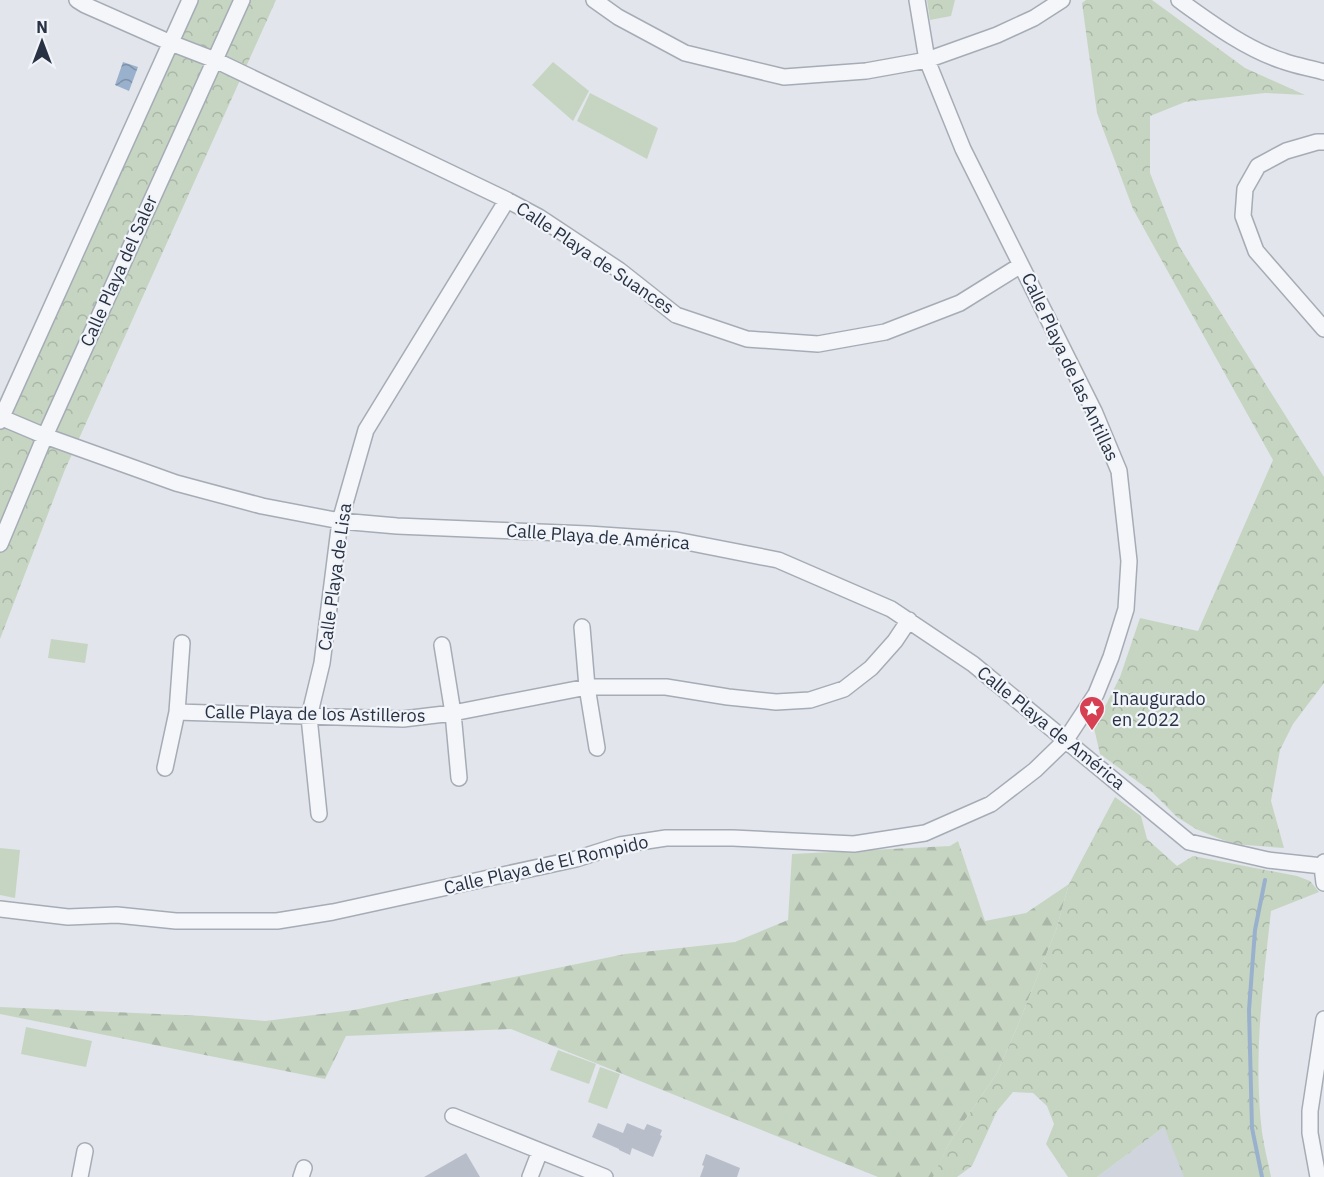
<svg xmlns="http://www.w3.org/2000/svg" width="1324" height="1177" viewBox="0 0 1324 1177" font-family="'IBM Plex Sans',sans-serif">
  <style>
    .built { fill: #cfd4dd }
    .forest { fill: url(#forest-firs) }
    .park { fill: url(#park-crowns) }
    .pitch { fill: #c6d5c2 }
    .water { fill: url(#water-waves) }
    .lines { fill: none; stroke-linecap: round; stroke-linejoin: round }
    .stream { stroke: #9ab1cd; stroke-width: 4 }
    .building { fill: #b8bec9 }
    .street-casing { stroke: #a6acb6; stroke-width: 18 }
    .street { stroke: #f5f6f9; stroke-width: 15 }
    .labels { text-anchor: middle; stroke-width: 4.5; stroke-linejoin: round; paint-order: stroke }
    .street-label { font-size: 18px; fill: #283244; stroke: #f1f4f8 }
    .poi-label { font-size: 18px; fill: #283244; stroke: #f1f4f8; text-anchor: start }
  </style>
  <defs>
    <pattern id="forest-firs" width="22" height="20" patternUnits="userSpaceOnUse" patternTransform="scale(1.5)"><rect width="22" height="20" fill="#c6d5c2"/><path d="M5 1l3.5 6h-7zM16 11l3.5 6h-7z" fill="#aab7a8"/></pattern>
    <pattern id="park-crowns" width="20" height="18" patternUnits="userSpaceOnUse" patternTransform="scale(1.5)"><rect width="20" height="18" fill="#c6d5c2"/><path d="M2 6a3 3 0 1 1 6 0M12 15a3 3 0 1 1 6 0" fill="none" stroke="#aab7a8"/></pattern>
    <pattern id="water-waves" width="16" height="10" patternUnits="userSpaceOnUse" patternTransform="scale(1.5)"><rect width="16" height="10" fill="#9ab1cd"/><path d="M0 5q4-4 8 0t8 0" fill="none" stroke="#7e91a8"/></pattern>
  </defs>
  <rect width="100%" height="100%" fill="#e2e5eb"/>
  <path class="built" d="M 1164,1127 L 1186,1177 L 1097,1177 Z"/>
  <path class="forest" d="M 958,841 L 985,921 L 1026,913 L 1069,884 L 1056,930 L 1018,1025 L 997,1073 L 948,1145 L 934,1177 L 878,1177 L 511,1029 L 346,1036 L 325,1079 L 0,1014 L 0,1007 L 204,1016 L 265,1021 L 354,1010 L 625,954 L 735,942 L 788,920 L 792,854 L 950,846 Z"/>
  <path class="park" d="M 187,0 L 276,0 L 64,472 L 0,639 L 0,416 Z
    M 927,0 L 955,0 L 951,16 L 930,20 Z
    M 1086,0 L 1152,0 L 1245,68 L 1305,95 L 1265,93 L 1185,102 L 1150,116 L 1150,173 L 1179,246 L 1324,477 L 1324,683 L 1293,724 L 1280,750 L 1271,801 L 1284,848 L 1233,844 L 1196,829 L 1177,817 L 1152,792 L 1100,754 L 1094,728 L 1120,677 L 1140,618 L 1198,631 L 1273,460 L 1133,209 L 1097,113 L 1082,3 Z
    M 1115,797 L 1141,816 L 1147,839 L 1177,866 L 1193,856 L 1297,876 L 1310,881 L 1319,892 L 1271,911 C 1263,984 1253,1058 1262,1132 C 1264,1147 1268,1162 1271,1177 L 1184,1177 L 1164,1127 L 1097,1177 L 1068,1177 L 1046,1144 L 1054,1124 L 1047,1106 L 1033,1093 L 1013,1092 L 997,1111 L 972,1166 L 957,1177 L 933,1177 L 948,1145 L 997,1073 L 1018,1025 L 1056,930 L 1069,884 Z"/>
  <path class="pitch" d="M 553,62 L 589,91 L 573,121 L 532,85 Z
    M 590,93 L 658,128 L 647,159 L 577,121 Z
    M 51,639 L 88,644 L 85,663 L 48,658 Z
    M 0,848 L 20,850 L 15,898 L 0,895 Z
    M 26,1027 L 92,1041 L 86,1067 L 21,1054 Z
    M 558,1050 L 596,1064 L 589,1084 L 550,1070 Z
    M 600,1067 L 620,1074 L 607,1109 L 588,1102 Z"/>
  <path class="water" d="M 123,62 L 138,67 L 129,91 L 115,85 Z"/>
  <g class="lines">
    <path class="stream" d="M 1262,1177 L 1252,1128 L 1249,1010 L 1255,930 L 1265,880"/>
  </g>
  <path class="building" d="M 598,1123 L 623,1133 L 627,1123 L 644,1130 L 647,1124 L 662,1130 L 660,1135 L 662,1136 L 653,1157 L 632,1148 L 630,1155 L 619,1150 L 619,1149 L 592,1137 Z
    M 466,1153 L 480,1177 L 424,1177 Z
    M 706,1154 L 740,1168 L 737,1177 L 700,1177 L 704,1166 L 702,1165 Z"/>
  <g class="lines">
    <defs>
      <path id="street" d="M 77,0 L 85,5 L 171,43 L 215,60 L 507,200 L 539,217 L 619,270 L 676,315 L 747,339 L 818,344 L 885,332 L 960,303 L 1021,265
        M 594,0 L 618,17 L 685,53 L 784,77 L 866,71 L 927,60 L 997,35 L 1034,18 L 1062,0
        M 1179,0 C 1211,23 1246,49 1283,61 C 1296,66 1311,68 1324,72
        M 1324,142 L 1317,142 L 1286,151 L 1258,166 L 1245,189 L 1243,216 L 1256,251 L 1324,329
        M 0,417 L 45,436 L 176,483 L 262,506 L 340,521 L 397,526 L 588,534 L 676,540 L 778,560 L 891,609 L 973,664 L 1189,842 L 1268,860 L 1322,866
        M 0,421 L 190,0
        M 0,544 L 45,436 L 242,0
        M 582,627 L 587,687 L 597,748
        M 442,645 L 453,713 L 459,778
        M 177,712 L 403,719 L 453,713 L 587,687 L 666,687 L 728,697 L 776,702 L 810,700 L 844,689 L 871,668 L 895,641 L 909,620
        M 165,768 L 177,712 L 182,643
        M 319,814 L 309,717 L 322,663 L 340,521 L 366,430 L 507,200
        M 1324,862 L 1322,866 L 1324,883
        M 0,909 L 68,917 L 117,915 L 176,921 L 277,921 L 333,912 L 576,859 L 620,845 L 666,838 L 733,838 L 854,844 L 925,833 L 991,804 L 1035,770 L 1065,741 L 1096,694 L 1111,657 L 1126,609 L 1129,561 L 1119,471 L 1094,411 L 963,149 L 927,60 L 917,0
        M 453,1116 L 605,1177
        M 80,1177 L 85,1151
        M 301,1177 L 304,1168
        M 530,1177 L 540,1151
        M 1318,1177 L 1310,1133 L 1310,1111 L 1324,1019"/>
    </defs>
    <use href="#street" class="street-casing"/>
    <use href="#street" class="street"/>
  </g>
  <defs>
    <symbol id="sight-pin" viewBox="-11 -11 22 30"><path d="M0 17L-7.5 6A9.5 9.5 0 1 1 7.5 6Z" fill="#d73f52" stroke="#f1f4f8"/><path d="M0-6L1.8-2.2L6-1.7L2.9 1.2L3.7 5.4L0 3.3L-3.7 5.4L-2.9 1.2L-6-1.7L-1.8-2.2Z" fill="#fff"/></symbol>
  </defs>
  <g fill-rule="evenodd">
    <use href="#sight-pin" x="1077" y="694" width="30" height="40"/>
  </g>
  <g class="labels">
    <g class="street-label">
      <text transform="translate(595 258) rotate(34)" y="6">Calle Playa de Suances</text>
      <text transform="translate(119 271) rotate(-66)" y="6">Calle Playa del Saler</text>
      <text transform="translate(1070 367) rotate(65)" y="6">Calle Playa de las Antillas</text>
      <text transform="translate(598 537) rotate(4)" y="6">Calle Playa de América</text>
      <text transform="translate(335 577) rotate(-82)" y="6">Calle Playa de Lisa</text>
      <text transform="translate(315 714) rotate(1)" y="6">Calle Playa de los Astilleros</text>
      <text transform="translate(1051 728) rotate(39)" y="6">Calle Playa de América</text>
      <text transform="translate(546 865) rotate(-13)" y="6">Calle Playa de El Rompido</text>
    </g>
    <g class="poi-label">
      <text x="1112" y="705">Inaugurado<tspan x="1112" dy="21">en 2022</tspan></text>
    </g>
  </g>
  <g transform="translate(42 42)" stroke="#f1f4f8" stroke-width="4.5" paint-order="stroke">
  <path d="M0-4.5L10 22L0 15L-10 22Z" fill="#283244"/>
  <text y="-9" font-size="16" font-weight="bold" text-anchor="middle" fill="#283244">N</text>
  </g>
</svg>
